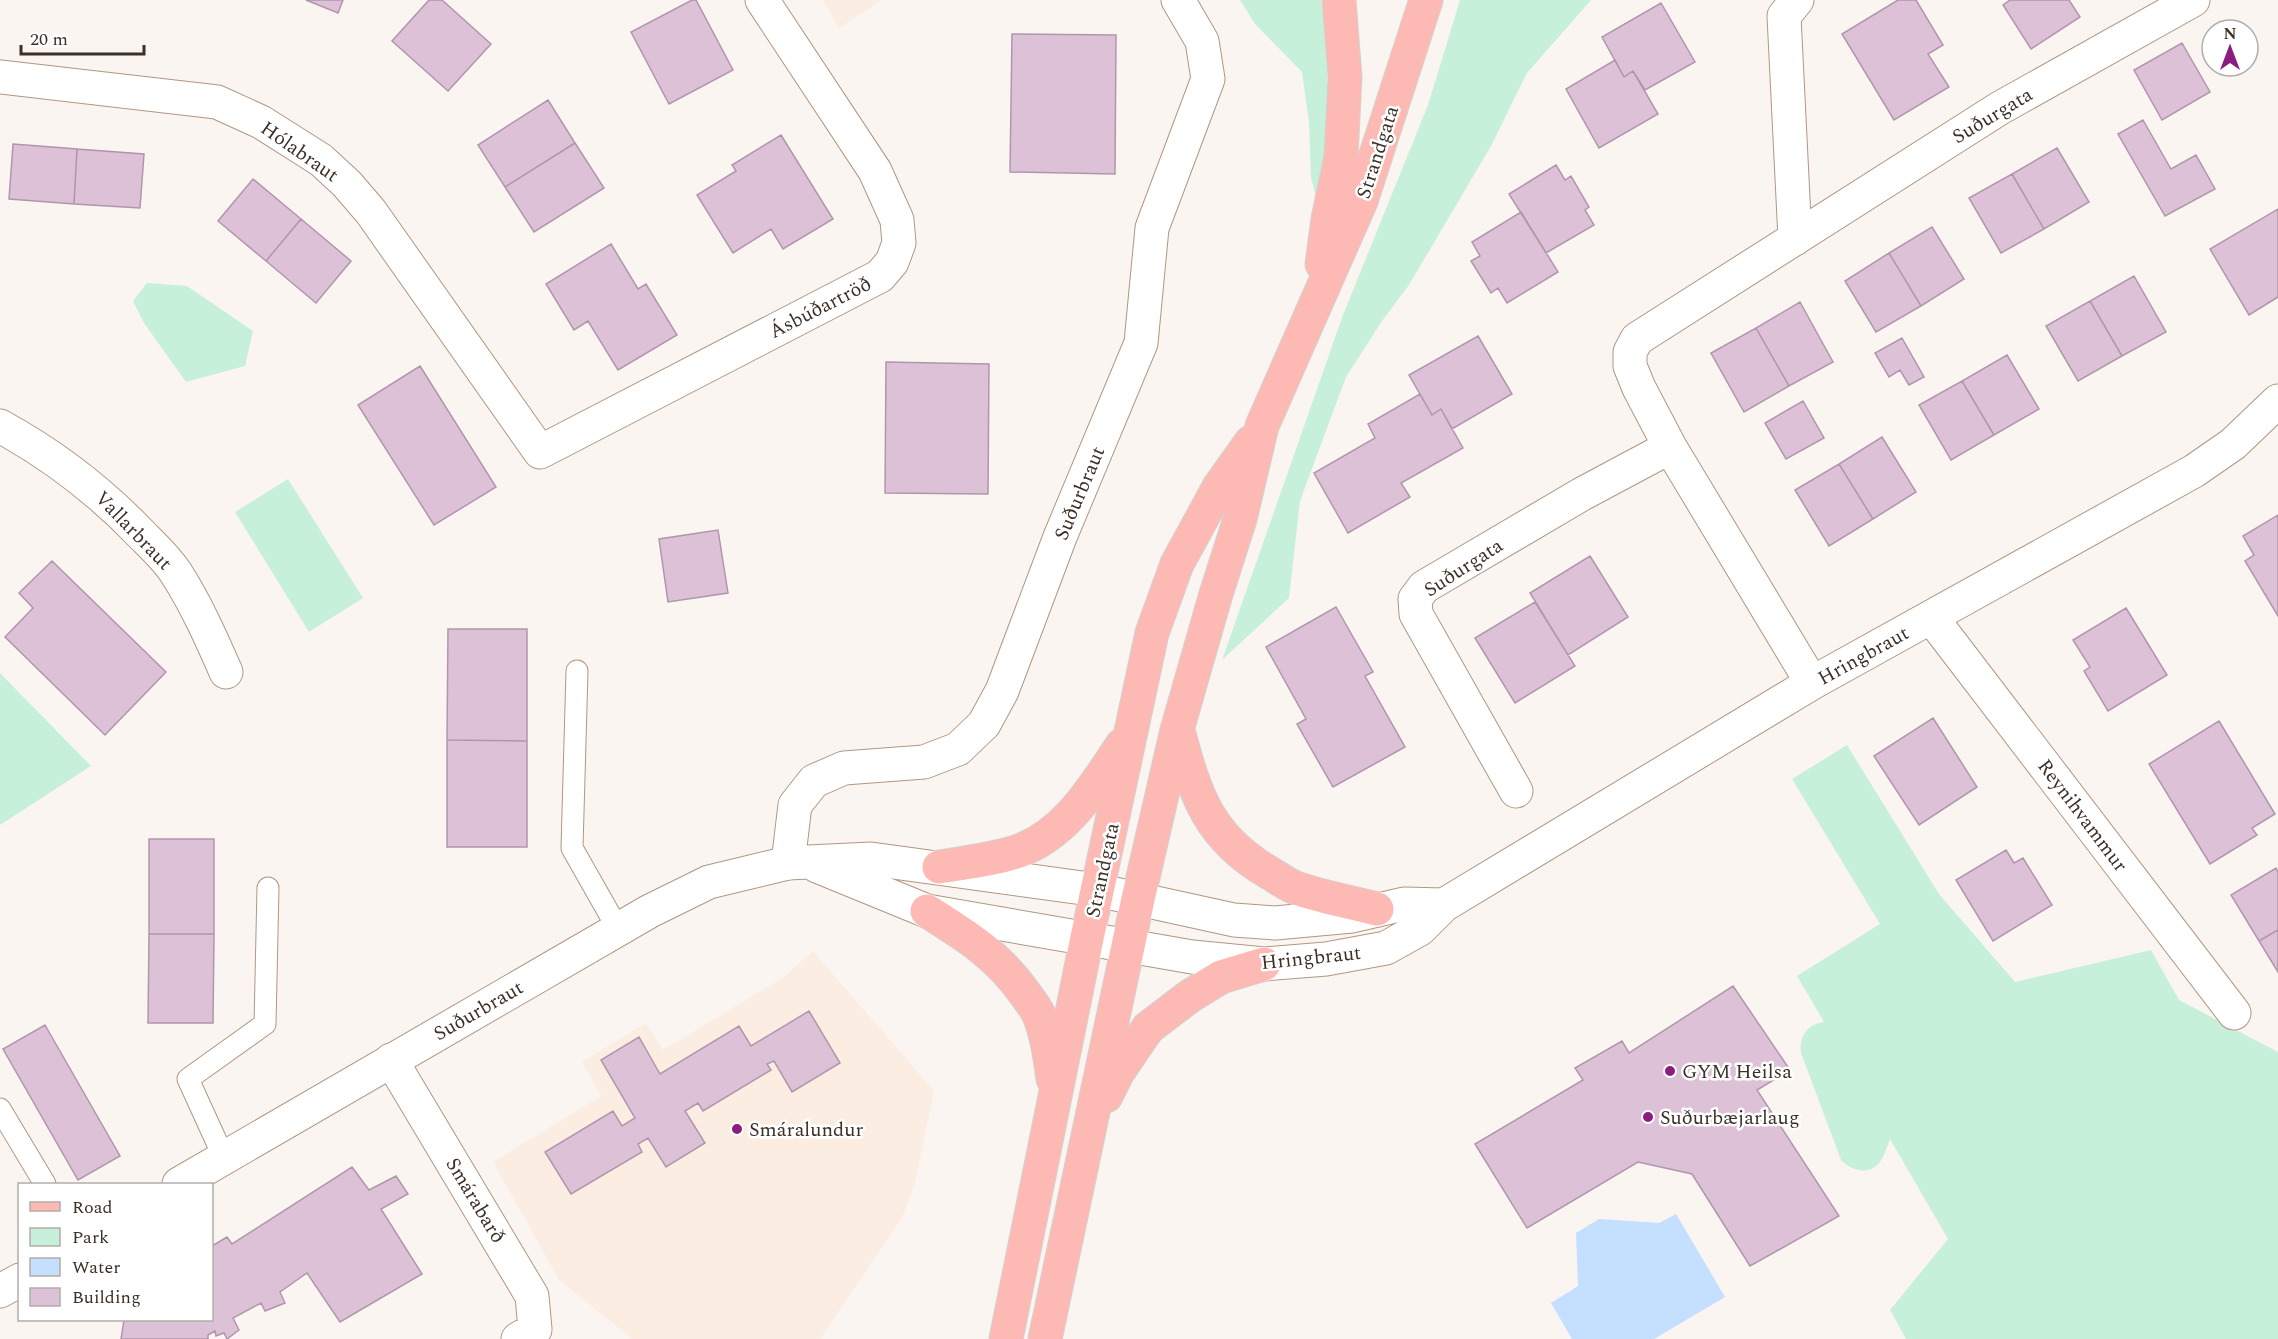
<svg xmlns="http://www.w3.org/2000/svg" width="2278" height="1339" viewBox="0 0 2278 1339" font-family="Spectral,serif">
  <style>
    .built { fill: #fbede1 }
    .green { fill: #c7f0da }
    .water { fill: #c4dfff }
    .building { fill: #dcc1d7; stroke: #b096ac; stroke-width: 1.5 }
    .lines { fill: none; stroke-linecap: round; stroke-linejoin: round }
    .service-casing { stroke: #b09781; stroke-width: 23 }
    .minor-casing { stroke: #b09781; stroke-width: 35 }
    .tertiary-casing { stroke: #b09781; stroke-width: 35 }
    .primary-casing { stroke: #d4d2d0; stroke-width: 35 }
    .service { stroke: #fff; stroke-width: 21 }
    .minor { stroke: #fff; stroke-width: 33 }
    .tertiary { stroke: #fff; stroke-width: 33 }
    .primary { stroke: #fdbab5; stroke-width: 33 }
    .poi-dot { fill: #8b1d81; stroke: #fff; stroke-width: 2 }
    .labels { text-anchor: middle; stroke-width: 5; stroke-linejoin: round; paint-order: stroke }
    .street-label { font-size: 20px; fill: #3c3128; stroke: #fff }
    .poi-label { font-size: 20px; fill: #3c3128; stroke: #fff; text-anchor: start }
  </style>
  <rect width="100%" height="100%" fill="#fbf5f1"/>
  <path class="built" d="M 823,0 L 882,0 L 839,28 Z
    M 813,951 L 934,1091 L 915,1183 L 902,1218 L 820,1339 L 632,1339 L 559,1280 L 493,1162 L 601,1096 L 582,1062 L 646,1023 L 663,1050 L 784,977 Z"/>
  <path class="green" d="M 1240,0 L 1321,0 C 1332,70 1326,142 1320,212 L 1311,178 L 1309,122 L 1302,72 L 1255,24 Z
    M 1460,0 L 1591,0 L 1527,73 L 1491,146 L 1409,285 L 1382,321 L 1346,377 L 1300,501 L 1289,598 L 1222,660 L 1343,315 L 1428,105 Z
    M 147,283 L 187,286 L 253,331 L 245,366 L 186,382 L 144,323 L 133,301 Z
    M 288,479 L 363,598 L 309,632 L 235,512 Z
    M 0,673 L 91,766 L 0,825 Z
    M 1847,745 L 1939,894 L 2015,982 L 2151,950 L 2179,1000 L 2278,1052 L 2278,1339 L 1906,1339 L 1890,1310 L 1948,1239 L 1890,1139 C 1887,1146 1885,1155 1880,1162 C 1869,1176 1851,1171 1841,1160 L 1801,1053 C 1799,1037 1807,1024 1824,1022 L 1797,976 L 1880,924 L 1792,779 Z"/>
  <path class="water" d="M 1676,1214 L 1725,1297 L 1654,1339 L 1572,1339 L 1551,1303 L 1578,1286 L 1576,1233 L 1599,1219 L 1659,1223 Z"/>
  <path class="building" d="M 306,0 L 343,0 L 338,13 Z
    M 429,0 L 442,0 L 491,44 L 448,91 L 392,41 Z
    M 692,0 L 696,0 L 733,70 L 669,104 L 631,32 Z
    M 1898,0 L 1916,0 L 1943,45 L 1928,54 L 1949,87 L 1894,120 L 1842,34 Z
    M 2010,0 L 2069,0 L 2080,17 L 2031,49 L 2003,5 Z
    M 1661,3 L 1695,62 L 1645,90 L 1633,71 L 1624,77 L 1602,37 Z
    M 1012,34 L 1116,35 L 1115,174 L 1010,172 Z
    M 2182,43 L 2210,92 L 2162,120 L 2134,70 Z
    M 1615,60 L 1624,77 L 1633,71 L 1658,114 L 1599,148 L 1566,89 Z
    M 548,100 L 575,143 L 505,187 L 478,145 Z
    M 2143,120 L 2171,169 L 2196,155 L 2215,189 L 2165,216 L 2118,134 Z
    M 781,135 L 833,219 L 783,249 L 771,229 L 733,253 L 697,195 L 736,171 L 732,165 Z
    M 575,143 L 604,188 L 534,232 L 505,187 Z
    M 13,144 L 77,149 L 74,204 L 9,199 Z
    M 2057,148 L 2089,202 L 2044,229 L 2012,174 Z
    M 77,149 L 144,154 L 140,208 L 74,204 Z
    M 1556,165 L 1565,180 L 1571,176 L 1589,207 L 1585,210 L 1594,225 L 1546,253 L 1509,194 Z
    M 2012,174 L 2044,229 L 2001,253 L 1969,198 Z
    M 253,179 L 301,219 L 266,261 L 218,221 Z
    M 2278,209 L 2278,297 L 2249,315 L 2210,249 Z
    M 1521,212 L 1558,272 L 1507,303 L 1498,288 L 1491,293 L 1471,261 L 1480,256 L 1472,242 Z
    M 301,219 L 351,261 L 316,303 L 266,261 Z
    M 1932,227 L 1964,279 L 1921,306 L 1889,253 Z
    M 611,244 L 638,289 L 646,284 L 677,335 L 618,370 L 588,321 L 574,330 L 546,284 Z
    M 1889,253 L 1921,306 L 1876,332 L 1845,281 Z
    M 2134,276 L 2166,332 L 2122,356 L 2090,301 Z
    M 2090,301 L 2122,356 L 2078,381 L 2046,326 Z
    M 1800,302 L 1833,362 L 1789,386 L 1756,328 Z
    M 1756,328 L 1789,386 L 1744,412 L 1711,353 Z
    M 1478,336 L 1512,394 L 1452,429 L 1441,409 L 1432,415 L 1409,375 Z
    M 1902,338 L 1924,377 L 1909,385 L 1900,370 L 1889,377 L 1875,353 Z
    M 2007,355 L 2039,409 L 1994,435 L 1962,381 Z
    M 886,362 L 989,364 L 988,494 L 885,493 Z
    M 420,366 L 496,487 L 434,525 L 358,405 Z
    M 1962,381 L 1994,435 L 1951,460 L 1919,405 Z
    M 1420,394 L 1432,415 L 1441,409 L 1463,448 L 1401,483 L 1410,497 L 1348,533 L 1314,473 L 1375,438 L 1368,424 Z
    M 1803,401 L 1824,438 L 1786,459 L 1765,423 Z
    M 1882,437 L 1916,492 L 1873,519 L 1839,464 Z
    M 1839,464 L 1873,519 L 1829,546 L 1795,490 Z
    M 2278,515 L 2278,616 L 2245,561 L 2254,555 L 2243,536 Z
    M 718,530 L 728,593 L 668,602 L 659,539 Z
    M 1590,556 L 1628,617 L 1568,655 L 1530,593 Z
    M 52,561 L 166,672 L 105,735 L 5,637 L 33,608 L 19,593 Z
    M 1535,602 L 1575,666 L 1515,703 L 1475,638 Z
    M 1336,607 L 1373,672 L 1365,676 L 1405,747 L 1333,787 L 1297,724 L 1306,719 L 1266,647 Z
    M 2126,608 L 2167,675 L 2108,711 L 2084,671 L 2090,667 L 2073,640 Z
    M 448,629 L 527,629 L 527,741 L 447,740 Z
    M 1933,718 L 1977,787 L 1919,825 L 1874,756 Z
    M 2219,721 L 2275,814 L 2252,828 L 2257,835 L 2210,864 L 2149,764 Z
    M 447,740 L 527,741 L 527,847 L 447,847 Z
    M 149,839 L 214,839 L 214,934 L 149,934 Z
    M 2006,850 L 2014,863 L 2023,858 L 2052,905 L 1993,941 L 1956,880 Z
    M 2276,868 L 2278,872 L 2278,930 L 2259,941 L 2231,895 Z
    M 2278,930 L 2278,972 L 2259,941 Z
    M 149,934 L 214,934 L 213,1023 L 148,1023 Z
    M 1733,986 L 1790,1070 L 1757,1090 L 1839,1216 L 1750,1266 L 1692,1174 L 1638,1162 L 1527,1228 L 1475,1144 L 1583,1080 L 1575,1068 L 1622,1041 L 1629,1053 Z
    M 809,1011 L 840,1063 L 792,1092 L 774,1061 L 767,1064 L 771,1070 L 703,1111 L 698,1103 L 685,1111 L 705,1143 L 666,1167 L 648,1138 L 638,1144 L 642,1152 L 571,1194 L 545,1152 L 613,1111 L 622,1126 L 635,1118 L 601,1060 L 639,1037 L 660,1074 L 739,1026 L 751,1046 Z
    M 45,1025 L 120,1156 L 78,1180 L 3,1049 Z
    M 352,1167 L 369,1190 L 396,1176 L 408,1194 L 381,1209 L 422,1274 L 340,1322 L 307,1273 L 280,1292 L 285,1303 L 265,1311 L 261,1303 L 233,1318 L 239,1330 L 227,1339 L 224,1333 L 216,1336 L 215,1331 L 208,1335 L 208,1339 L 121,1339 L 124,1320 L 212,1320 L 212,1246 L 227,1237 L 232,1244 Z"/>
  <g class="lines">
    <defs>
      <path id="service" d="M 577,671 L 572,848 L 618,929
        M 0,1109 L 45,1184
        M 224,1158 L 188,1079 L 265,1024 L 268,888"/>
      <path id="minor" d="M 0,77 L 217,102 L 261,122 L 321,160 L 347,184 L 371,212 L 540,452 L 880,276 L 892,262 L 899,243 L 897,220 L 875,171 L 762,0
        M 1795,239 L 1784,16 L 1797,0
        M 0,426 C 53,455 101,492 142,535 C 154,547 167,559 176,573 C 196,604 211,638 226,672
        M 1931,617 L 2234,1013
        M 1812,683 L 1670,447 L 1639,388 L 1630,366 L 1630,352 L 1637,339 L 2000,108 L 2193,0
        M 1516,791 L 1416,614 L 1415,599 L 1424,587 L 1582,494 L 1670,447
        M 788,863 L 795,805 L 814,781 L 844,768 L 924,762 L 958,749 L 984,724 L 1002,691 L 1060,537 L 1141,343 L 1152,228 L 1208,79 L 1202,41 L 1178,0
        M 1138,899 L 1234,920 L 1275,923 L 1352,916 L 1404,904 L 1444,905
        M 1129,946 L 1192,957 L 1264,964 L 1326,959 L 1386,948 L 1420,929 L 1444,905 L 1812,683 L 2194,471 L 2233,444 L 2278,401
        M 391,1060 L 532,1296 L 535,1329 L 518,1339"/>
      <path id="tertiary" d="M 817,866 L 927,911 L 1129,946
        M 179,1184 L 650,911 L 709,882 L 788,863 L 871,859 L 1097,890 L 1138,899
        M 0,1291 L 20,1280"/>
      <path id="primary" d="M 1322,264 L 1328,219 L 1341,157 L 1345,77 L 1339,0
        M 1179,734 C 1196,797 1209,837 1268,872 C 1277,877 1287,885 1296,888 C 1322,897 1350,902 1377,909
        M 939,867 C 964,863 991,860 1016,852 C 1066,835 1094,787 1122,745
        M 927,911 C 967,936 999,956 1026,995 C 1030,1001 1036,1008 1039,1015 C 1047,1035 1050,1057 1053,1079
        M 1106,1096 L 1118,1072 L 1148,1028 L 1190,996 L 1221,977 L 1264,964
        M 1006,1339 L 1087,938 L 1152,633 L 1177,564 L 1219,487 L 1251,442
        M 1045,1339 L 1138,899 L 1177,730 L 1216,594 L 1240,519 L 1262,426 L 1361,201 L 1426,0"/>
    </defs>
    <use href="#service" class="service-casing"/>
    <use href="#minor" class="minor-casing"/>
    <use href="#tertiary" class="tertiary-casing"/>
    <use href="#primary" class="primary-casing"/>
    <use href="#service" class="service"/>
    <use href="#minor" class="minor"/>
    <use href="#tertiary" class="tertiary"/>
    <use href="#primary" class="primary"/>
  </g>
  <g class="poi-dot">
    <circle cx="1670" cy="1071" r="6"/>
    <circle cx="1648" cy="1117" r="6"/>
    <circle cx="737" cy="1129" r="6"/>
  </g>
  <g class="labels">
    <g class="street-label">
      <text transform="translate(1992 115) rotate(-31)" y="7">Suðurgata</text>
      <text transform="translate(300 151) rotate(35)" y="7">Hólabraut</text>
      <text transform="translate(1377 152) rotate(-72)" y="7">Strandgata</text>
      <text transform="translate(820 307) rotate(-27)" y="7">Ásbúðartröð</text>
      <text transform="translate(1079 493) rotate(-67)" y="7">Suðurbraut</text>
      <text transform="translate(134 530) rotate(46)" y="7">Vallarbraut</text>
      <text transform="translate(1463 567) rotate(-33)" y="7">Suðurgata</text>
      <text transform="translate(1863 655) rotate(-29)" y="7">Hringbraut</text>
      <text transform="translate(2083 815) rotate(53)" y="7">Reynihvammur</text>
      <text transform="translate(1102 870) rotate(-78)" y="7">Strandgata</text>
      <text transform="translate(1311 957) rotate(-6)" y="7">Hringbraut</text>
      <text transform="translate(478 1010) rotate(-30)" y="7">Suðurbraut</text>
      <text transform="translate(476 1200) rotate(59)" y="7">Smárabarð</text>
    </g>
    <g class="poi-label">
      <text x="1682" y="1078">GYM Heilsa</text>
      <text x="1660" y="1124">Suðurbæjarlaug</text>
      <text x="749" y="1136">Smáralundur</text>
    </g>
  </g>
  <rect x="18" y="1183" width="195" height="138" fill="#ffffff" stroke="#b1ada9" stroke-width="1.5"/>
  <rect x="30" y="1202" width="30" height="9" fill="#fdbab5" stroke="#b1ada9" stroke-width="1.5"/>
  <text x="72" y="1213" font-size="18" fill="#3c3128">Road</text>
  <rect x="30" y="1228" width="30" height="18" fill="#c7f0da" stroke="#b1ada9" stroke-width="1.5"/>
  <text x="72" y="1243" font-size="18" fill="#3c3128">Park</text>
  <rect x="30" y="1258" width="30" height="18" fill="#c4dfff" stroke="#b1ada9" stroke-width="1.5"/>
  <text x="72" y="1273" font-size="18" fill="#3c3128">Water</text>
  <rect x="30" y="1288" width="30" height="18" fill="#dcc1d7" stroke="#b1ada9" stroke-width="1.5"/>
  <text x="72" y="1303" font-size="18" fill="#3c3128">Building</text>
  <g transform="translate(2230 48)"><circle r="28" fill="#ffffff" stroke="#b1ada9" stroke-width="1.5"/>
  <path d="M0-4.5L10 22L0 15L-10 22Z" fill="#8b1d81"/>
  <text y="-9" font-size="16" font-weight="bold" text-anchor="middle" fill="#3c3128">N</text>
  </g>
  <path d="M21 45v9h123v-9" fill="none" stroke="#3c3128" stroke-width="3"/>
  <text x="30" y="45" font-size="18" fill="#3c3128" stroke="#ffffff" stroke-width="4.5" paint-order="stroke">20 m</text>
</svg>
